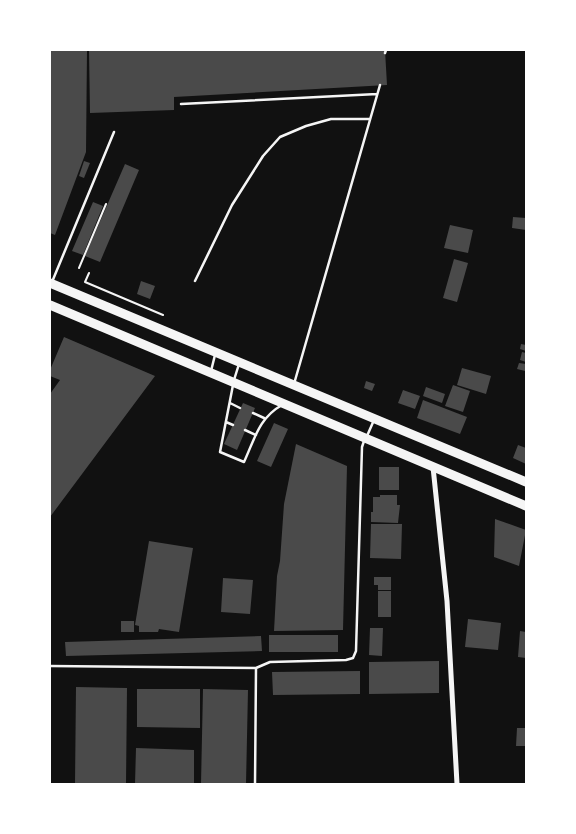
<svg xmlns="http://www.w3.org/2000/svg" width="576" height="834" viewBox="0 0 576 834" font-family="Manrope,sans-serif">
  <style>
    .building { fill: #4a4a4a }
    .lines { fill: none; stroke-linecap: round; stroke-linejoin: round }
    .path { stroke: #f5f5f5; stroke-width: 2 }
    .service { stroke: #f5f5f5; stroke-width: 2.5 }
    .minor { stroke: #f5f5f5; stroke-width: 5 }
    .trunk { stroke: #f5f5f5; stroke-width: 9 }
  </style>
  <rect width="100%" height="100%" fill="#111"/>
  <path class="building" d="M 50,50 L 87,50 L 86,152 L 55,235 L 50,233 Z
    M 89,50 L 385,50 L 387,85 L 174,97 L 174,110 L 90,113 Z
    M 84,161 L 90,163 L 84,178 L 79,176 Z
    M 125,164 L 139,170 L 100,262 L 85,256 Z
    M 93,202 L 103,206 L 83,255 L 72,251 Z
    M 513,217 L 526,218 L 526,230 L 512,228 Z
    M 450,225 L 473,230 L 468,253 L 444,248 Z
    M 454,259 L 468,263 L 457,302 L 443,298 Z
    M 141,281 L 155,286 L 150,299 L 137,294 Z
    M 64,337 L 155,376 L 50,517 L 50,394 L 60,380 L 50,376 L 50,370 Z
    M 521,344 L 526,345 L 526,351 L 520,349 Z
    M 522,352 L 526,353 L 526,362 L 520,360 Z
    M 519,363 L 526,364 L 525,371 L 517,369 Z
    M 462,368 L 491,376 L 486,394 L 457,385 Z
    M 366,381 L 375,384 L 372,391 L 364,388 Z
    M 453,385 L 470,391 L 463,412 L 445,406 Z
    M 426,387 L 445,394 L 442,403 L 423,396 Z
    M 403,390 L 420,396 L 415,409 L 398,403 Z
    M 423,400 L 467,417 L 460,434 L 417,418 Z
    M 243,403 L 255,408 L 237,450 L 224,444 Z
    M 274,423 L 288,429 L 271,467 L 257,461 Z
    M 296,444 L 347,466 L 343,630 L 274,631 L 277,576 L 280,561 L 284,504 Z
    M 518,445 L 526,448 L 526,464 L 513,458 Z
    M 379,467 L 399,467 L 399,490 L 379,490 Z
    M 380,495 L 397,495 L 397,505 L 400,505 L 398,523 L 371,522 L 371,512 L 373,512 L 373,497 L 380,497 Z
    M 495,519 L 526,530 L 519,566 L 494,557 Z
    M 371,524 L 402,524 L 401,559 L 370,558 Z
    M 149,541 L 193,548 L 179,632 L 159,629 L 158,632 L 139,632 L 139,626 L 135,625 Z
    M 374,577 L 391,577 L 391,590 L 378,590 L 378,585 L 374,585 Z
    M 223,578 L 253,580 L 250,614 L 221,612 Z
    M 378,591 L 391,591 L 391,617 L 378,617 Z
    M 468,619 L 501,623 L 498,650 L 465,647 Z
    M 121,621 L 134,621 L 134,632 L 121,632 Z
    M 370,628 L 383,628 L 382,656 L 369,655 Z
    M 520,631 L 526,632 L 526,658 L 518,657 Z
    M 269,635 L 338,635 L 338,652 L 269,652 Z
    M 261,636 L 262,651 L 66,656 L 65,642 Z
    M 439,661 L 439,693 L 369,694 L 369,662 Z
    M 360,671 L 360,694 L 273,695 L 272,672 Z
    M 76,687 L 127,688 L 126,784 L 75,784 Z
    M 137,689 L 200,689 L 200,728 L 137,727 Z
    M 203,689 L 248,690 L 246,784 L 201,784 Z
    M 517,728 L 526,728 L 526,746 L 516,746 Z
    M 136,748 L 194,750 L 194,784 L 135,784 Z"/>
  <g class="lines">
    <path class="path" d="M 79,268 L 106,204
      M 89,273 L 85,282 L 163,315"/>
    <path class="service" d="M 385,53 L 386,50
      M 181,104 L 377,94
      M 195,281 L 232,205 L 263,156 L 280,137 L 306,126 L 331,119 L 370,119
      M 52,282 L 114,132
      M 211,371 L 215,355
      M 234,380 L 239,364
      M 294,384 L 380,85
      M 233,385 L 220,452 L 244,462 C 255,438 259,418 282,405
      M 230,403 L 240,408
      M 253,413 L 264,418
      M 226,422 L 233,425
      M 245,430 L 256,435
      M 367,436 L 374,420
      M 50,666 L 256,668 L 270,662 L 346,660 L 353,658 L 356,651 L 362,447 L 364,441
      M 255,784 L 256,668"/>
    <path class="minor" d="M 433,467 L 447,601 L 457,784"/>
    <path class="trunk" d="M 50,283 L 526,482
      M 50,305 L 526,506"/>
  </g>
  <rect width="576" height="834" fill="none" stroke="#ffffff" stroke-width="102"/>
</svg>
